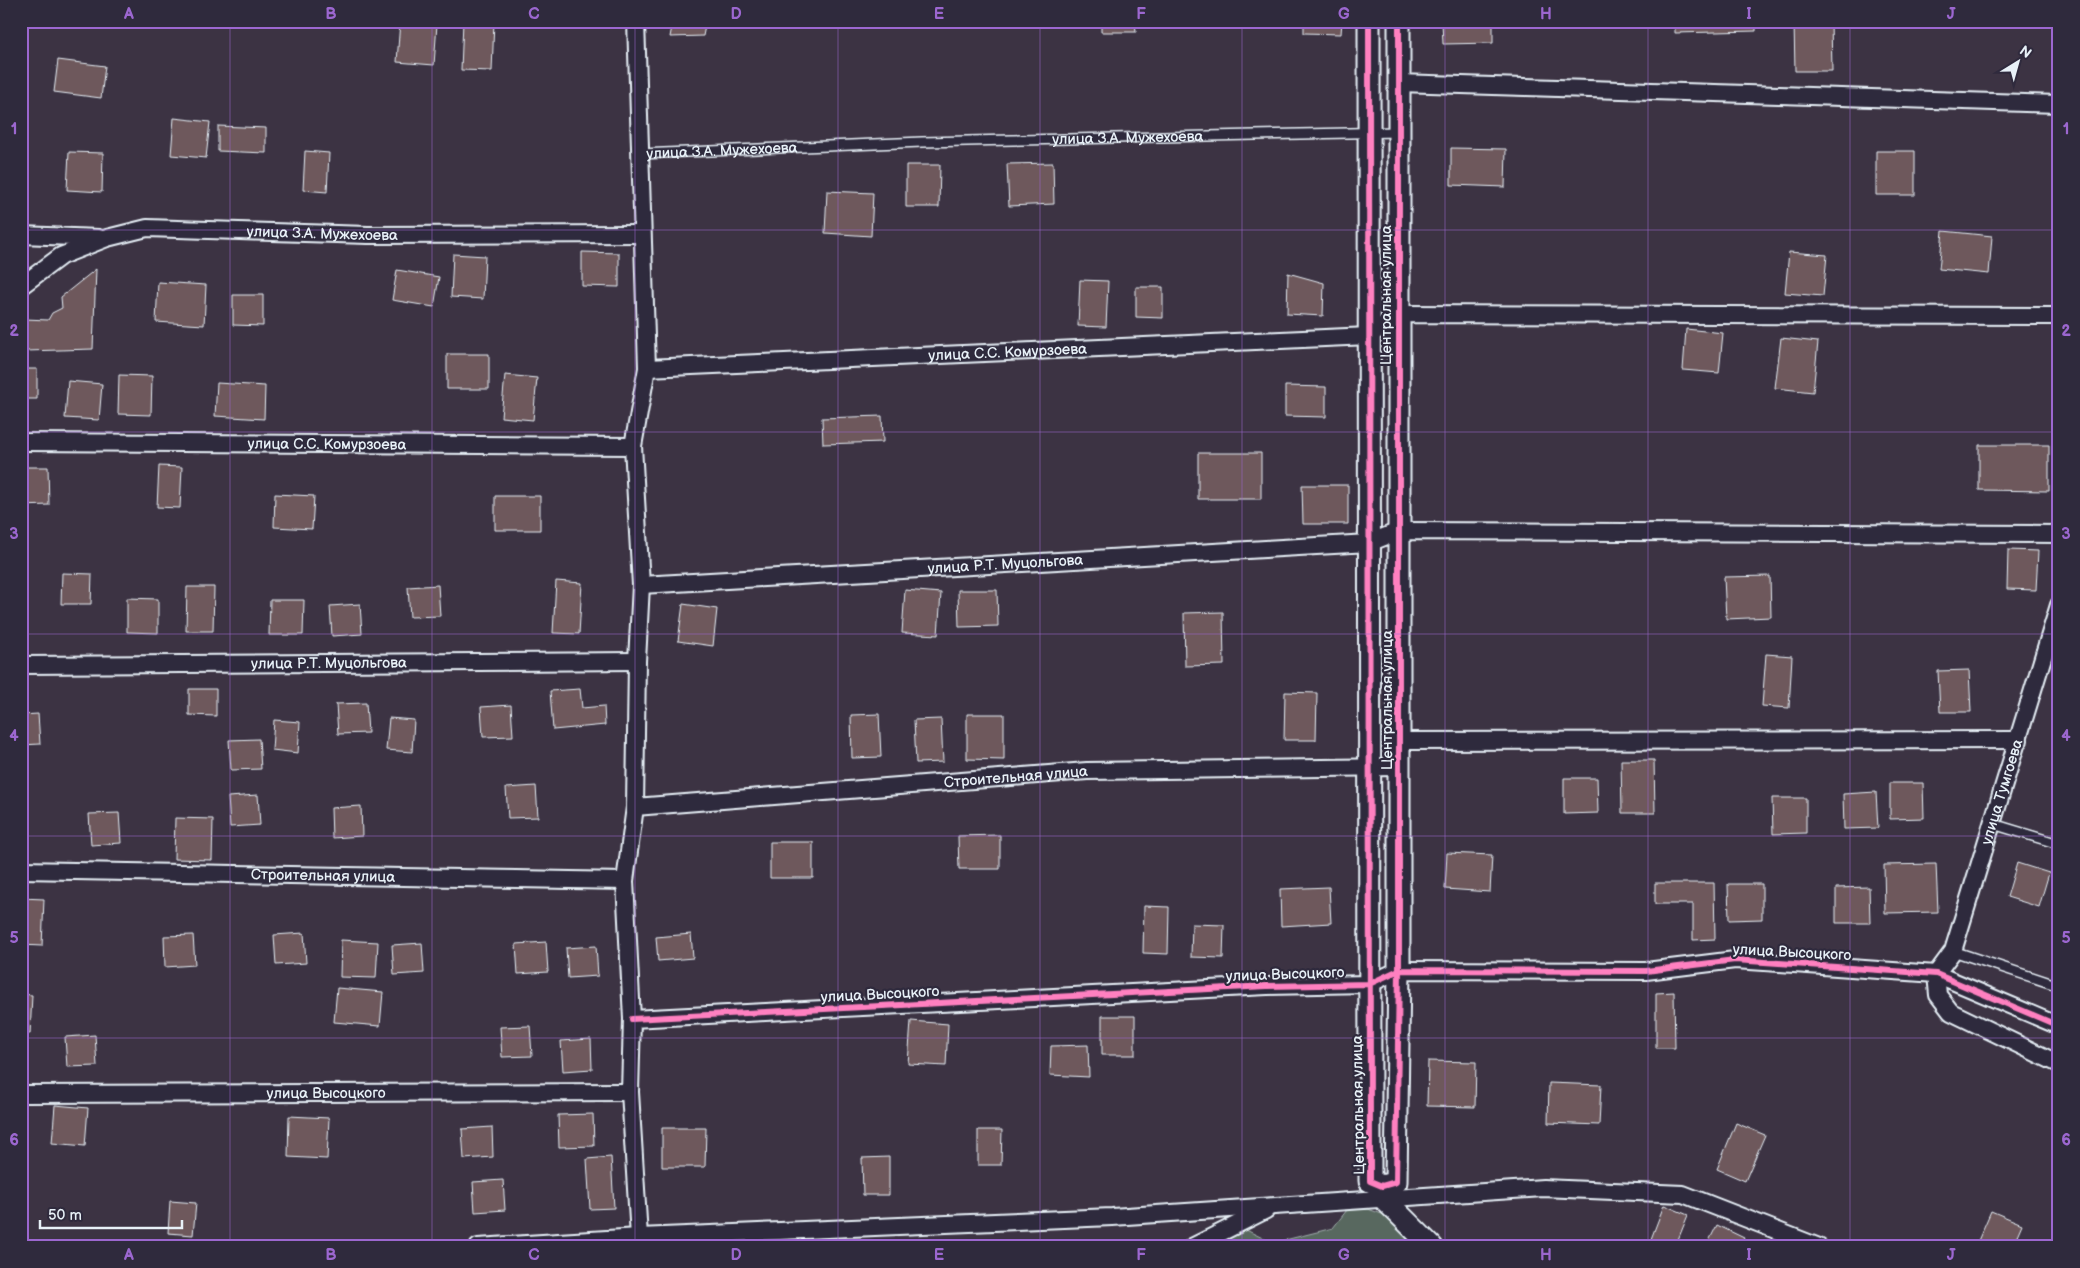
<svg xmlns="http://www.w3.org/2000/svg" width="2080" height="1268" viewBox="0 0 2080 1268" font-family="'Balsamiq Sans',sans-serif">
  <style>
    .green { fill: #59685f; stroke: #a0acac }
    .building { fill: #6e595b; stroke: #e8f1f8 }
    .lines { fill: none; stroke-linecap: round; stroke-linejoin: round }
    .service-casing { stroke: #e8f1f8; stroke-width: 12 }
    .minor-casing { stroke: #e8f1f8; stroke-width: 20 }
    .tertiary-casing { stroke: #e8f1f8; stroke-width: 25 }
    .service { stroke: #2f2a3d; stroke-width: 9 }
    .minor { stroke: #2f2a3d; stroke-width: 16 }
    .tertiary { stroke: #2f2a3d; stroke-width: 21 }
    .cycleway-casing { stroke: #2f2a3d; stroke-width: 9 }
    .cycleway { stroke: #ff80c0; stroke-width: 6 }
    .grid { fill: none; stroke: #9c67d0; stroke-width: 1; stroke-opacity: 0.55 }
    .labels { text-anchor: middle; stroke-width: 4.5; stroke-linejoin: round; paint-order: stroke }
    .street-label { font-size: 15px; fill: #e8f1f8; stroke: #2f2a3d }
    .neatline { fill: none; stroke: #9c67d0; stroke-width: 2 }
    .grid-label { font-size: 16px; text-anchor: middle; font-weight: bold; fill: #9c67d0 }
  </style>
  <rect width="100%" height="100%" fill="#3c3343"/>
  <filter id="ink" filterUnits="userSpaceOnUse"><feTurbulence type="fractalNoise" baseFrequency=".02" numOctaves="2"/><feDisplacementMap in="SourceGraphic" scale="10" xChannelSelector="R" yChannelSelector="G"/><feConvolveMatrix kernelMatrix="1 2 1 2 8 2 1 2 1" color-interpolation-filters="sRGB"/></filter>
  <g filter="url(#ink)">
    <path class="green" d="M 1368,1209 L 1390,1217 L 1418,1247 L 1203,1247 L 1244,1229 L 1273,1243 L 1333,1228 L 1347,1210 Z"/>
    <path class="building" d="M 400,21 L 437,24 L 434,65 L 397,62 Z
      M 463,21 L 494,21 L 492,71 L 461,70 Z
      M 673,21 L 706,21 L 703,36 L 670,37 Z
      M 894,21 L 926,21 L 925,26 L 894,23 Z
      M 1101,21 L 1135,21 L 1136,32 L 1101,32 Z
      M 1304,21 L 1342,21 L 1341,34 L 1304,33 Z
      M 1442,21 L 1493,21 L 1493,43 L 1443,44 Z
      M 1675,21 L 1756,21 L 1756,31 L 1675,33 Z
      M 1831,22 L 1832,71 L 1795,71 L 1794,23 Z
      M 58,60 L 105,66 L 101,98 L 54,92 Z
      M 174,118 L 210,122 L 206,158 L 171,155 Z
      M 218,126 L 266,128 L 266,153 L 218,151 Z
      M 1451,148 L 1506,149 L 1505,187 L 1451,185 Z
      M 305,151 L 329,153 L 327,192 L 303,190 Z
      M 1876,151 L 1915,151 L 1915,195 L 1876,195 Z
      M 69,152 L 103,153 L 102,192 L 67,190 Z
      M 1053,163 L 1054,204 L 1009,206 L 1007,164 Z
      M 906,165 L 940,165 L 939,207 L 906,207 Z
      M 827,191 L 873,193 L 871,236 L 825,233 Z
      M 1943,231 L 1992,236 L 1989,274 L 1939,269 Z
      M 582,252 L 619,253 L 619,287 L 582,286 Z
      M 1789,252 L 1827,255 L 1823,296 L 1785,293 Z
      M 453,254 L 485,256 L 483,299 L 451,297 Z
      M 96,269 L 93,349 L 26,351 L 25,319 L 48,320 L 52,313 L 62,308 L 61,297 Z
      M 397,270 L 439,277 L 434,307 L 392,300 Z
      M 1288,273 L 1324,283 L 1323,316 L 1287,314 Z
      M 1080,280 L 1108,281 L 1106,327 L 1078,326 Z
      M 158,282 L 206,285 L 204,325 L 156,322 Z
      M 1136,287 L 1163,287 L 1163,318 L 1136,317 Z
      M 233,295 L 263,295 L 263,326 L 233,325 Z
      M 1686,329 L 1723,333 L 1719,373 L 1683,370 Z
      M 1781,338 L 1818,342 L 1813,392 L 1775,388 Z
      M 447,354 L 489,354 L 489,389 L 447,389 Z
      M 21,369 L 37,369 L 37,399 L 21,399 Z
      M 119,375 L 152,376 L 151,415 L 118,414 Z
      M 505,375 L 537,378 L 533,420 L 501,417 Z
      M 68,381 L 102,384 L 99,420 L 65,418 Z
      M 217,383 L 265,386 L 264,419 L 215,416 Z
      M 1285,386 L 1326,387 L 1326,417 L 1285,416 Z
      M 882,416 L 883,442 L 823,444 L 822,418 Z
      M 1979,445 L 2049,445 L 2049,491 L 1979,490 Z
      M 1198,453 L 1261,453 L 1261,499 L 1198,499 Z
      M 159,466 L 182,467 L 180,508 L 157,507 Z
      M 21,467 L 48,467 L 49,505 L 21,506 Z
      M 1302,485 L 1348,485 L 1348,524 L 1303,524 Z
      M 275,494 L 314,496 L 312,529 L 274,527 Z
      M 495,496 L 540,496 L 540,530 L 495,530 Z
      M 2008,550 L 2038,551 L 2036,590 L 2007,589 Z
      M 62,573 L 92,574 L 91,604 L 61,604 Z
      M 1770,576 L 1771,617 L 1726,619 L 1724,577 Z
      M 556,581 L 582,583 L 579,634 L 553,633 Z
      M 438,585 L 440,616 L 410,617 L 408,587 Z
      M 187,587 L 214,587 L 213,631 L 186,631 Z
      M 905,590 L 941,593 L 938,635 L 902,633 Z
      M 958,590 L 997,590 L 998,626 L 959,627 Z
      M 127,598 L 158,599 L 158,633 L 127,632 Z
      M 270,600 L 304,600 L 303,635 L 269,635 Z
      M 360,604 L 362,634 L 332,636 L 330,606 Z
      M 683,604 L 717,609 L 713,646 L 678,641 Z
      M 1223,612 L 1224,665 L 1185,666 L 1184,613 Z
      M 1766,654 L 1792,656 L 1789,708 L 1762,706 Z
      M 1969,670 L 1971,712 L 1940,712 L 1938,671 Z
      M 189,689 L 216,689 L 216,716 L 189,715 Z
      M 580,689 L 582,708 L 604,706 L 605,725 L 553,730 L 550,691 Z
      M 1285,692 L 1317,693 L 1316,740 L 1284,740 Z
      M 366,703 L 368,733 L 338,734 L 336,704 Z
      M 511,705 L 513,736 L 483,737 L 481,707 Z
      M 38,714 L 40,744 L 21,745 L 21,715 Z
      M 879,714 L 881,757 L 852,758 L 851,715 Z
      M 967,714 L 1004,714 L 1004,760 L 967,759 Z
      M 389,718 L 414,720 L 412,752 L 386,750 Z
      M 941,719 L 943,762 L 916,763 L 914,720 Z
      M 274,720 L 300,722 L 298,753 L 272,750 Z
      M 259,739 L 261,769 L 231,770 L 229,740 Z
      M 1621,760 L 1654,760 L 1655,813 L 1622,813 Z
      M 1564,778 L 1597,778 L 1598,813 L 1564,814 Z
      M 1890,783 L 1923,783 L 1924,818 L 1890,819 Z
      M 536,786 L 538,817 L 508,818 L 506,788 Z
      M 1876,792 L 1878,828 L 1844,829 L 1843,794 Z
      M 258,795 L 260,825 L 230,827 L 228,797 Z
      M 1772,798 L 1806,798 L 1806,833 L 1773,834 Z
      M 361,806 L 362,836 L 332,838 L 331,808 Z
      M 119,813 L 121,843 L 91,845 L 89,814 Z
      M 175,818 L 213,819 L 212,860 L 174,859 Z
      M 1000,835 L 1000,869 L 959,869 L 958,836 Z
      M 770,842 L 813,842 L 813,878 L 770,878 Z
      M 1447,853 L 1492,855 L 1490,892 L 1445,889 Z
      M 2017,863 L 2049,873 L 2039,907 L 2007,897 Z
      M 1936,864 L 1938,912 L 1885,913 L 1884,865 Z
      M 1655,883 L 1714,883 L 1715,939 L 1693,940 L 1693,904 L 1655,904 Z
      M 1728,884 L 1762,884 L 1762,919 L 1729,920 Z
      M 1329,887 L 1331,923 L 1281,926 L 1280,889 Z
      M 1869,887 L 1870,923 L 1836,923 L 1836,888 Z
      M 21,898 L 44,899 L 42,946 L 21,945 Z
      M 1144,906 L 1169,907 L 1168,954 L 1143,953 Z
      M 1192,924 L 1224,925 L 1223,958 L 1191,957 Z
      M 304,933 L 306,963 L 276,965 L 274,935 Z
      M 691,934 L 693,958 L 658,961 L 656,937 Z
      M 193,935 L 195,965 L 165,967 L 164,936 Z
      M 341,940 L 378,942 L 376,978 L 340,977 Z
      M 546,942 L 548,972 L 518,974 L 516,944 Z
      M 422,943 L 424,973 L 394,975 L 392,945 Z
      M 596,946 L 598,976 L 568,978 L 566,948 Z
      M 337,988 L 383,992 L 380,1026 L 334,1022 Z
      M 1674,992 L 1675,1048 L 1656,1048 L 1656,993 Z
      M 21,994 L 32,995 L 30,1034 L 21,1033 Z
      M 1102,1016 L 1135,1016 L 1135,1055 L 1102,1055 Z
      M 911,1021 L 948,1024 L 946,1066 L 908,1064 Z
      M 530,1026 L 532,1056 L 502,1057 L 500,1027 Z
      M 95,1035 L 97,1066 L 67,1067 L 65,1037 Z
      M 591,1039 L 592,1069 L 563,1071 L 561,1041 Z
      M 1088,1045 L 1089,1077 L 1050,1075 L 1051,1046 Z
      M 1428,1061 L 1476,1062 L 1475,1107 L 1427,1106 Z
      M 1549,1083 L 1601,1085 L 1599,1125 L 1548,1123 Z
      M 55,1105 L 88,1108 L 85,1146 L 52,1143 Z
      M 593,1114 L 594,1146 L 559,1147 L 558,1115 Z
      M 289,1116 L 329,1118 L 327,1159 L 288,1157 Z
      M 1736,1123 L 1765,1135 L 1745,1181 L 1717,1169 Z
      M 492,1127 L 493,1157 L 464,1159 L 462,1129 Z
      M 662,1128 L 706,1128 L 705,1167 L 662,1167 Z
      M 978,1130 L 1002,1130 L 1001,1165 L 978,1165 Z
      M 611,1157 L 614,1208 L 590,1209 L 587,1159 Z
      M 889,1157 L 889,1195 L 863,1195 L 862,1158 Z
      M 503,1180 L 505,1210 L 475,1212 L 473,1182 Z
      M 170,1201 L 196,1203 L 193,1235 L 168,1233 Z
      M 1664,1205 L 1688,1215 L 1675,1247 L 1651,1239 Z
      M 1991,1211 L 2022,1224 L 2012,1247 L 1985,1247 L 1977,1243 Z
      M 1717,1225 L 1744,1238 L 1740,1247 L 1706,1247 Z"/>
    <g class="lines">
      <defs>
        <g id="service">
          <path id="s1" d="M 640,154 L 922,142 L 1398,132"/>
          <path d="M 1993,824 L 2059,844"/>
          <path d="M 1953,951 L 2059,986"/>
        </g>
        <g id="minor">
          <path d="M 636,21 L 647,368 L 633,446 L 641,585 L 637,661 L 635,807 L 625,881 L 632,1019 L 630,1092 L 639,1237"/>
          <path d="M 1399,83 L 2059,104"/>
          <path d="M 21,235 L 99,238"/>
          <path id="s2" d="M 21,286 L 61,256 L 107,238 L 147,228 L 368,235 L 642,234"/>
          <path id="s3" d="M 647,368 L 1369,336 L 1399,314 L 2059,316"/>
          <path id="s4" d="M 21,442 L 633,446"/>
          <path id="s5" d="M 641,585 L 1369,543 L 1399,531 L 2059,534"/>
          <path id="s6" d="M 21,665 L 637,661"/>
          <path d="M 1399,741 L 2019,740"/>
          <path id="s7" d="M 635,807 L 1087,771 L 1400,767"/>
          <path id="s8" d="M 21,870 L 625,881"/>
          <path id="s9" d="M 1936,974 L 1953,951 L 2059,605"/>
          <path d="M 1936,974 L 1938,995 L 1951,1012 L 2059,1064"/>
          <path d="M 632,1019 L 1267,986 L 1369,984 L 1399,970 L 1646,971 L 1735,960 L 1936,974 L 2059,1026"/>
          <path id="s10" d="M 21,1094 L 630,1092"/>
          <path d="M 478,1247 L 639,1237 L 1112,1217 L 1543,1188 L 1683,1194 L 1819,1247"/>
          <path d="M 1192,1247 L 1266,1210"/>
        </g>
        <path id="tertiary" d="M 1369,21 L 1370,1181 L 1382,1186 L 1396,1182 L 1399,970 L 1399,21
          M 1382,1186 L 1383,1198 L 1432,1247"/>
      </defs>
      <use href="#service" class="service-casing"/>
      <use href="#minor" class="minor-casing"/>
      <use href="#tertiary" class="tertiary-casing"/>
      <use href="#service" class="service"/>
      <use href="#minor" class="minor"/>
      <use href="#tertiary" class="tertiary"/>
      <defs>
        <path id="cycleway" d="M 1369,21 L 1370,1181 L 1382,1186 L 1396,1182 L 1399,970 L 1399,21
          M 632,1019 L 1267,986 L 1369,984 L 1399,970 L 1646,971 L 1735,960 L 1936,974 L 2059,1026"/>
      </defs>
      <use href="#cycleway" class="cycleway-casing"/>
      <use href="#cycleway" class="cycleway"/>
    </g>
  </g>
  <path class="grid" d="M 230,21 L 230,1247M 432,21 L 432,1247M 635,21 L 635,1247M 838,21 L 838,1247M 1040,21 L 1040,1247M 1242,21 L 1242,1247M 1445,21 L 1445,1247M 1648,21 L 1648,1247M 1850,21 L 1850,1247M 21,230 L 2059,230M 21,432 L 2059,432M 21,634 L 2059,634M 21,836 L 2059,836M 21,1038 L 2059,1038"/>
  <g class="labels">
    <g class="street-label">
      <text dy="5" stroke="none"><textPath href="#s1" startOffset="488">улица З.А. Мужехоева</textPath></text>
      <text dy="5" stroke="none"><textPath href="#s1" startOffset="82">улица З.А. Мужехоева</textPath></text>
      <text dy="5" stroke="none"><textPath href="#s2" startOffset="316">улица З.А. Мужехоева</textPath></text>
      <text transform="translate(1386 295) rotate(-90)" y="5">Центральная улица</text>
      <text dy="5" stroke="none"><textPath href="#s3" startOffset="361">улица С.С. Комурзоева</textPath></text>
      <text dy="5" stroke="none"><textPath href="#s4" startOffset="306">улица С.С. Комурзоева</textPath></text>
      <text dy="5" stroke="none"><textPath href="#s5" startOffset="365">улица Р.Т. Муцольгова</textPath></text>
      <text dy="5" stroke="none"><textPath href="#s6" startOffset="308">улица Р.Т. Муцольгова</textPath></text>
      <text transform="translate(1387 700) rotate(-90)" y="5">Центральная улица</text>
      <text dy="5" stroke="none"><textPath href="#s7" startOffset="382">Строительная улица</textPath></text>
      <text dy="5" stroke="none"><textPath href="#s9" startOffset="195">улица Тумгоева</textPath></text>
      <text dy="5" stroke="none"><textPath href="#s8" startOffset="302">Строительная улица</textPath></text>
      <text transform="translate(1792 952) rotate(3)" y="5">улица Высоцкого</text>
      <text transform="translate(1285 974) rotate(-2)" y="5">улица Высоцкого</text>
      <text transform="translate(880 994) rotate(-3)" y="5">улица Высоцкого</text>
      <text dy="5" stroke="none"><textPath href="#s10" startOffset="305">улица Высоцкого</textPath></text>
      <text transform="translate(1358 1105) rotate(-91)" y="5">Центральная улица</text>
    </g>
  </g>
  <rect width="2080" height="1268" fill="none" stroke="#2f2a3d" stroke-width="55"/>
  <g transform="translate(2018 62) rotate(37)" stroke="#2f2a3d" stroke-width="4" paint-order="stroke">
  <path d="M0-4L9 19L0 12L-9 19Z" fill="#e8f1f8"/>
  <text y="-8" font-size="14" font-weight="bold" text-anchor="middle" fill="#e8f1f8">N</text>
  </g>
  <path d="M40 1220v8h142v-8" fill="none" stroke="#e8f1f8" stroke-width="2.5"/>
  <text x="48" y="1220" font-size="15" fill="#e8f1f8" stroke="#2f2a3d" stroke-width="4" paint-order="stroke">50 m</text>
  <rect x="28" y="28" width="2024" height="1212" class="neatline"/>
  <g class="grid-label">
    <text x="129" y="19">A</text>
    <text x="331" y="19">B</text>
    <text x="534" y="19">C</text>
    <text x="736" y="19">D</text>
    <text x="939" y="19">E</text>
    <text x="1141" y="19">F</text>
    <text x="1344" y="19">G</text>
    <text x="1546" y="19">H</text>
    <text x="1749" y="19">I</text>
    <text x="1951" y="19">J</text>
    <text x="14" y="134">1</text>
    <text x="2066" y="134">1</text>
    <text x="14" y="336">2</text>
    <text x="2066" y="336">2</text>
    <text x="14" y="539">3</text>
    <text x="2066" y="539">3</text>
    <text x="14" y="741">4</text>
    <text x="2066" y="741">4</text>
    <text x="14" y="943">5</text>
    <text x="2066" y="943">5</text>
    <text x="14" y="1145">6</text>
    <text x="2066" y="1145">6</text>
    <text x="129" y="1260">A</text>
    <text x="331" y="1260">B</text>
    <text x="534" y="1260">C</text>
    <text x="736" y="1260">D</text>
    <text x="939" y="1260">E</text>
    <text x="1141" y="1260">F</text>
    <text x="1344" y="1260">G</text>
    <text x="1546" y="1260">H</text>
    <text x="1749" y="1260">I</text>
    <text x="1951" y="1260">J</text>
  </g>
</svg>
